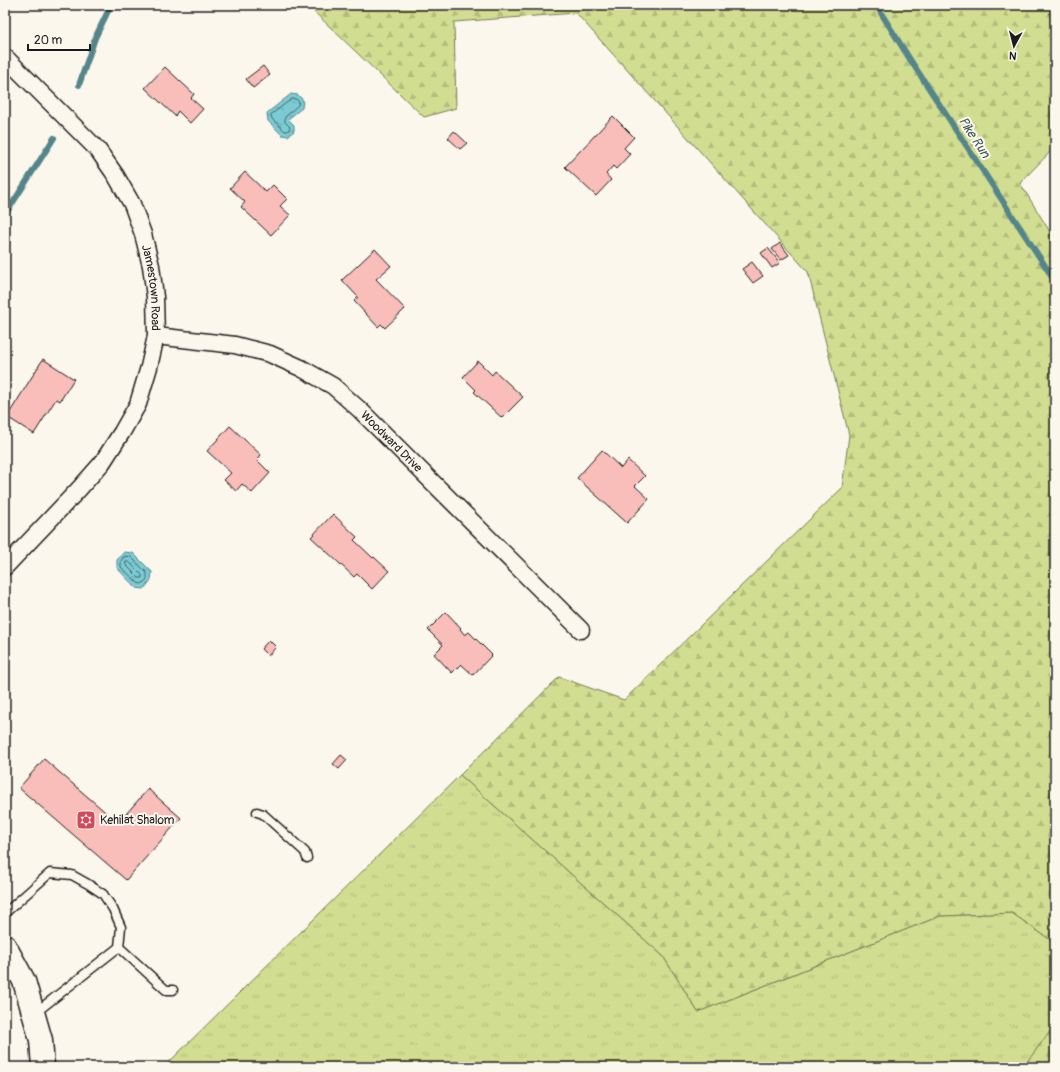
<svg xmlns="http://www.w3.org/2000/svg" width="1060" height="1072" viewBox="0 0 1060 1072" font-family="Pangolin,sans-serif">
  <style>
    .grass { fill: url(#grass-tufts); stroke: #767c56 }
    .forest { fill: url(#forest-firs); stroke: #767c56 }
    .water { fill: url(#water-ripples); stroke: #55858a }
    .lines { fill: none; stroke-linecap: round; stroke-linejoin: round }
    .shore { stroke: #426266; stroke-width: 1 }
    .stream { stroke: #55858a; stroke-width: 6 }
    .building { fill: #f9bdba; stroke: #1c1c1c }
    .lane-casing { stroke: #1c1c1c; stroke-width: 11 }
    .street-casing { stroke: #1c1c1c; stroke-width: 19 }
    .secondary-casing { stroke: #1c1c1c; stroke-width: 25 }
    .lane { stroke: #fbf7ec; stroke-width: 8 }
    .street { stroke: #fbf7ec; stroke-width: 16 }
    .secondary { stroke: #fbf7ec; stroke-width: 22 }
    .labels { text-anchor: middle; stroke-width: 4; stroke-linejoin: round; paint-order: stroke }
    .street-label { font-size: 12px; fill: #1c1c1c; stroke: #fbf7ec }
    .poi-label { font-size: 12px; fill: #1c1c1c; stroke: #fbf7ec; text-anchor: start }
    .water-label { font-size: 13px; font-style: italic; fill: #3d595c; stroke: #fbf7ec }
  </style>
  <defs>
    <pattern id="grass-tufts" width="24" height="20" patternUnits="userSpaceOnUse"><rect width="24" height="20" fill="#d1dd90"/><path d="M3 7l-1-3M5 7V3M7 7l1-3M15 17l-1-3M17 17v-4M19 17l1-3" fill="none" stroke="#b3bd7c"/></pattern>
    <pattern id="forest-firs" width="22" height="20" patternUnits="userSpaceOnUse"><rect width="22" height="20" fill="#d1dd90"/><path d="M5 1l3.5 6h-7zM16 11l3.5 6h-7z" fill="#b3bd7c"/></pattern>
    <pattern id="water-ripples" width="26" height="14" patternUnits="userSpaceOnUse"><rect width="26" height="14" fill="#7bcbd4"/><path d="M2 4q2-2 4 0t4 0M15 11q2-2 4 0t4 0" fill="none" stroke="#6aaeb5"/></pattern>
  </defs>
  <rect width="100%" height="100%" fill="#fbf7ec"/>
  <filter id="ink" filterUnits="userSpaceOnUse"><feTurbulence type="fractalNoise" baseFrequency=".025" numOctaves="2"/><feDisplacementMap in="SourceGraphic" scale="8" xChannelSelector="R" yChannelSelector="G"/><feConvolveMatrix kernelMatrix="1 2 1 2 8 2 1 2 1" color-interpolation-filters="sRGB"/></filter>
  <g filter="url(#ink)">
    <path class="grass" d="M 460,775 L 663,956 L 698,1012 L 940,916 L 1012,913 L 1055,943 L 1055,1025 L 1023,1067 L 164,1067 Z"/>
    <path class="forest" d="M 307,5 L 1055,5 L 1055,147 L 1020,183 L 1055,240 L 1055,943 L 1012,913 L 940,916 L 698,1012 L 663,956 L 460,775 L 559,677 L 624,700 L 842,488 L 849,435 L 808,272 L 576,13 L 454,22 L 456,108 L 424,117 Z
      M 1055,1025 L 1055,1067 L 1023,1067 Z"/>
    <path class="water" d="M 291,94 L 298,95 L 303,100 L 302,108 L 288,119 L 294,125 L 294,131 L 288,136 L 282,135 L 268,121 L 267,113 Z
      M 124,552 L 133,553 L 152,572 L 151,580 L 144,589 L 136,588 L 117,568 L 117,560 Z"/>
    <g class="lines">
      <path class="shore" d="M 292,99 L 296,99 L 299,102 L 298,105 L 285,117 L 285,122 L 290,127 L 288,131 L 285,131 L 272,119 L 271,115 Z
        M 125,556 L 131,557 L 147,573 L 147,579 L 142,584 L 138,583 L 121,567 L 121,561 Z
        M 126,562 L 129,562 L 142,575 L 142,578 L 139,578 L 126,565 Z"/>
      <path class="stream" d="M 876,5 L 911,61 L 1055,281
        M 79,85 L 95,38 L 111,5
        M 5,215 L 54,138"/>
    </g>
    <path class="building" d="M 263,66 L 270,75 L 253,88 L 246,79 Z
      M 165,67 L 194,94 L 191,98 L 203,109 L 190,123 L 178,111 L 175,116 L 145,88 Z
      M 613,116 L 634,137 L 624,148 L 630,154 L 616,169 L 613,166 L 606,174 L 611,180 L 596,196 L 565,167 Z
      M 454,131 L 467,143 L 460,149 L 448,138 Z
      M 245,172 L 266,192 L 273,185 L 287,199 L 280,206 L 290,215 L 271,235 L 241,207 L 245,202 L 230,188 Z
      M 780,243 L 789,255 L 781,260 L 772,249 Z
      M 768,248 L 780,263 L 772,268 L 761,253 Z
      M 375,249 L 391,266 L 376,279 L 405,309 L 385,328 L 381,324 L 378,327 L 354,301 L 358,297 L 342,280 Z
      M 752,262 L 763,276 L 753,283 L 742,269 Z
      M 43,359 L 74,379 L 60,401 L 56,399 L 34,434 L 7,417 Z
      M 478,361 L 492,375 L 495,371 L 523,397 L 502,418 L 474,392 L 476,390 L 463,377 Z
      M 230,426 L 261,455 L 257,460 L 270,473 L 252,493 L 242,484 L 236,491 L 224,480 L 231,473 L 207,451 Z
      M 602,450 L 621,468 L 628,460 L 645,476 L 635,486 L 649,499 L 627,523 L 577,478 Z
      M 333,514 L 357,537 L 354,540 L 373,558 L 374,557 L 389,571 L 372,589 L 357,574 L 354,577 L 311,537 Z
      M 446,612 L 461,628 L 460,629 L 465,635 L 469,632 L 492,655 L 473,675 L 461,664 L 452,673 L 434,654 L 443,645 L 428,630 Z
      M 269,640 L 276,647 L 268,656 L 261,649 Z
      M 341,755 L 347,760 L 339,769 L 333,764 Z
      M 44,759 L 118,823 L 148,789 L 181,818 L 126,880 L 19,788 Z"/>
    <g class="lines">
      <defs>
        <path id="lane" d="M 257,812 L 263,814 L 305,852 L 307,858
          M 5,913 L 50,873 L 72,875 L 88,884 L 103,894 L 113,909 L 121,927 L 119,947 L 35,1013
          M 119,947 L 166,990 L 173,990"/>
        <g id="street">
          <path id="s1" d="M 5,57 L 98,150 L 116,176 L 132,204 L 143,234 L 151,266 L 155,297 L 156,336 L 149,367 L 138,404 L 122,432 L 102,463 L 79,489 L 5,567"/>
          <path id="s2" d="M 156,336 L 235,345 L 270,354 L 301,368 L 333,386 L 360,410 L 581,630"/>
        </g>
        <path id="secondary" d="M 5,946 L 24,981 L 41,1040 L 43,1067"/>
      </defs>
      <use href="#lane" class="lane-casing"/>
      <use href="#street" class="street-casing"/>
      <use href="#secondary" class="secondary-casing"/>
      <use href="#lane" class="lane"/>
      <use href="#street" class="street"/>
      <use href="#secondary" class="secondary"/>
    </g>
  </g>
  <defs>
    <symbol id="synagogue-square" viewBox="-11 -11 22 22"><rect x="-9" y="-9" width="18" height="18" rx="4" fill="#d1495b" stroke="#fbf7ec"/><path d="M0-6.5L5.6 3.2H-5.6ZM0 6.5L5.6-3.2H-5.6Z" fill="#fff"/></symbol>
  </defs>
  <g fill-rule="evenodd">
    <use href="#synagogue-square" x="75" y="809" width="22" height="22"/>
  </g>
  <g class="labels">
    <g class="street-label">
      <text dy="4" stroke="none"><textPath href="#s1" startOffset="282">Jamestown Road</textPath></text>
      <text dy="4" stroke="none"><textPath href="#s2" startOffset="267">Woodward Drive</textPath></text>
    </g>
    <g class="poi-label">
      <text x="100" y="824">Kehilat Shalom</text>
    </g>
    <g class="water-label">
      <text transform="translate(975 137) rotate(57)" y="5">Pike Run</text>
    </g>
  </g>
  <rect width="1060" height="1072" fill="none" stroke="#fbf7ec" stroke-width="20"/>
  <rect x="10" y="10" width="1040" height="1052" fill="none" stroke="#1c1c1c" stroke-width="1.5" filter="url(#ink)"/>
  <g transform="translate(1014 46) rotate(187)" stroke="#fbf7ec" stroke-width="3" paint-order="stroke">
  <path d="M0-3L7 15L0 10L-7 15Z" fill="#1c1c1c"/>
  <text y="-6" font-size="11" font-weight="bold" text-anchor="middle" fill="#1c1c1c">N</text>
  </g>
  <path d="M28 44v6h62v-6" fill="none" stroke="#1c1c1c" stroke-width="2"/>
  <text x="34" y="44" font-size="12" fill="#1c1c1c" stroke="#fbf7ec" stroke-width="3" paint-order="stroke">20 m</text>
</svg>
